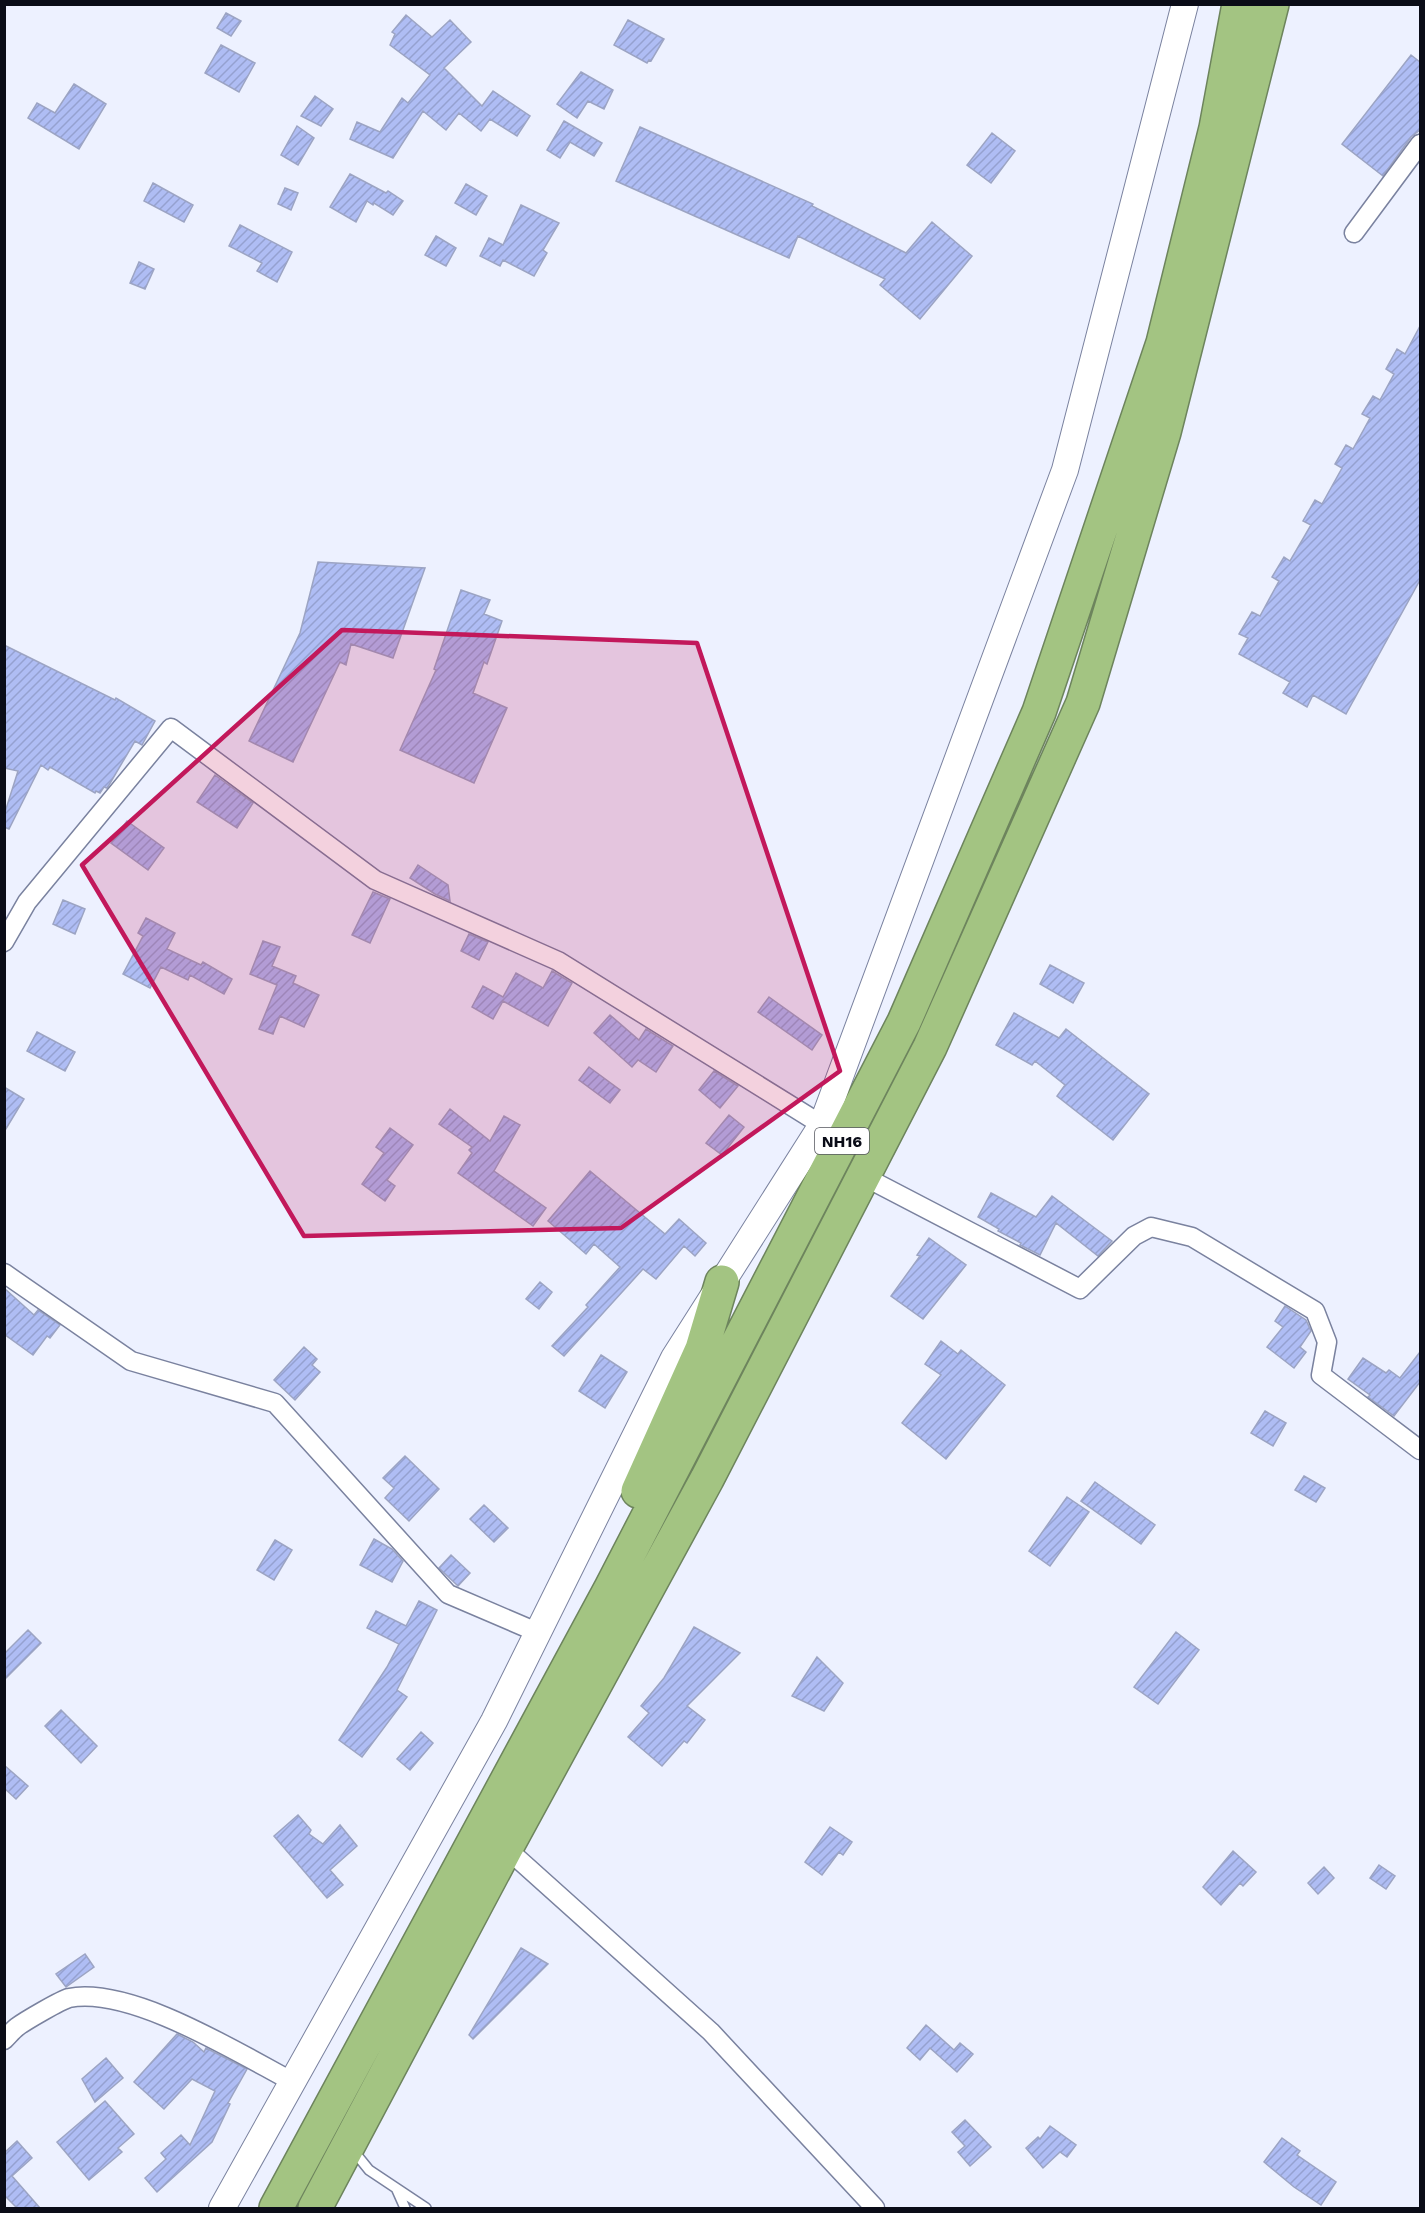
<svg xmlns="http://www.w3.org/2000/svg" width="1425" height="2213" viewBox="0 0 1425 2213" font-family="'Work Sans',sans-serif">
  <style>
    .building { fill: url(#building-hatch); stroke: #9ca4c3; stroke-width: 1.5 }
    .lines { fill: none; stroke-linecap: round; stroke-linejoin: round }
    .lane-casing { stroke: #7a829f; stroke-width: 12 }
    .street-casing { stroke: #7a829f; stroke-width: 21 }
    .secondary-casing { stroke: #7a829f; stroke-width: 28 }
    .highway-casing { stroke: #6d845d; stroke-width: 36 }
    .lane { stroke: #fff; stroke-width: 9 }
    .street { stroke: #fff; stroke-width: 18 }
    .secondary { stroke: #fff; stroke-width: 26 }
    .highway { stroke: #a3c482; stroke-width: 33 }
    .marked { fill: #c2185b; fill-opacity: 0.2; stroke: #c2185b; stroke-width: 4.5; stroke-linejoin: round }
    .labels { text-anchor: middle; stroke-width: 4.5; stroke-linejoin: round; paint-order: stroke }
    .shield { fill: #fff; stroke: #54555d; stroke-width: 1.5 }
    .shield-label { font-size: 16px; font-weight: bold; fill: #0a0c17 }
  </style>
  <defs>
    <pattern id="building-hatch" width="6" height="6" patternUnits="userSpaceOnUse" patternTransform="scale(1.5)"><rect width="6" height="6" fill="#afbdf4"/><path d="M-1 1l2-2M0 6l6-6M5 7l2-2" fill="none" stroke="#95a1d0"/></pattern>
  </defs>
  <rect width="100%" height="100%" fill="#edf1ff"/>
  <path class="building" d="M 226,13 L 241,21 L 231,36 L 217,28 Z
    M 406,15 L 432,37 L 450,20 L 471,42 L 444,68 L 482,106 L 493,91 L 530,116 L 517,136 L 490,119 L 481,131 L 459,113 L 446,130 L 423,111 L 393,158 L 350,139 L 357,122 L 380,132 L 402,98 L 408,103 L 430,75 L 390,45 L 395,34 L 392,32 Z
    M 628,20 L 664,39 L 651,61 L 649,60 L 647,63 L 614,45 Z
    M 221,45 L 255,63 L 239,92 L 205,73 Z
    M 1411,55 L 1420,62 L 1420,130 L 1411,137 L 1383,176 L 1342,144 Z
    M 581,72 L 613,90 L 604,109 L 588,101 L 577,118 L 557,104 Z
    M 74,84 L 106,104 L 79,149 L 28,118 L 37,103 L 55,113 Z
    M 315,96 L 333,109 L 321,126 L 301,116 Z
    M 564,121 L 602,143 L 594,156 L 570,142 L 560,158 L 547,150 Z
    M 297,126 L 314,138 L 298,165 L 281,155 Z
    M 640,127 L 813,204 L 812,206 L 906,253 L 932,222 L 972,256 L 920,319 L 880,285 L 885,279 L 798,236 L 789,258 L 616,181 Z
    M 992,133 L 1015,151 L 991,183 L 967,165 Z
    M 350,174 L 386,193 L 388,191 L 403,201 L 393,215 L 374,203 L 373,205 L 367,201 L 356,222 L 330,207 Z
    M 153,183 L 193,205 L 184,222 L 144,201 Z
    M 466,184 L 487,196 L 476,215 L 455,203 Z
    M 285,188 L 298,193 L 291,210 L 278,204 Z
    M 521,205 L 559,223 L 543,250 L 547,253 L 534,276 L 503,260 L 500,266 L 480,256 L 489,238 L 503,245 Z
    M 240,225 L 292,252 L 277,282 L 257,271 L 262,263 L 229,246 Z
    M 436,236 L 456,248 L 446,266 L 425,255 Z
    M 139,262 L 154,269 L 145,289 L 130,283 Z
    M 1420,326 L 1420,580 L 1346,714 L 1313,695 L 1307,707 L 1283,693 L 1290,682 L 1239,654 L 1248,638 L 1239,634 L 1252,612 L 1260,616 L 1279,581 L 1272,577 L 1284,557 L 1290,561 L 1311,525 L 1303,521 L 1315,500 L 1322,504 L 1342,468 L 1335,464 L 1346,445 L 1353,449 L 1370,418 L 1362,414 L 1373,396 L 1380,400 L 1394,374 L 1386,369 L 1397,349 L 1405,354 Z
    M 318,562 L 425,568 L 393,658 L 351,644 L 346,665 L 340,662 L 293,762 L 249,741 L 300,633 Z
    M 461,590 L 490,600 L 484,614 L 502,621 L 487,664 L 484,662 L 473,693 L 507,708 L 474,783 L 400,750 L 436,670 L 434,669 Z
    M 4,645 L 115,700 L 116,698 L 155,721 L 142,745 L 135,741 L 109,785 L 107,788 L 104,787 L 100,793 L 96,791 L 95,793 L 50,767 L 48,770 L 41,765 L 9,829 L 4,827 L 4,815 L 18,771 L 4,768 Z
    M 215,775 L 253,803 L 237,828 L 197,802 Z
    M 127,821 L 164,848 L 148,870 L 111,843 Z
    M 418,865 L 448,885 L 450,901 L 435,894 L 410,878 Z
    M 373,892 L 390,899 L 370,943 L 352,935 Z
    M 63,900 L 85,909 L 75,934 L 53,924 Z
    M 146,918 L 175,933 L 167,949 L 201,965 L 203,962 L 232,979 L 224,994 L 190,975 L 188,980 L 161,967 L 150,988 L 123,974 L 143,936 L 138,933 Z
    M 469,934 L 488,942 L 479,960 L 461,951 Z
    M 263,941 L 280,947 L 272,966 L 296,976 L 293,983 L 319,995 L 304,1027 L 280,1016 L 273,1034 L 259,1029 L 277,985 L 250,974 Z
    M 1050,965 L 1084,983 L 1073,1003 L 1040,984 Z
    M 552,971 L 572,983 L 548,1026 L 503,1001 L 493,1019 L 472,1007 L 483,986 L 503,997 L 516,973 L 543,988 Z
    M 769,997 L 822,1035 L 812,1050 L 758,1012 Z
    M 1014,1013 L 1059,1038 L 1066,1029 L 1149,1094 L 1113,1140 L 1057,1096 L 1065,1085 L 1035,1061 L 1032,1065 L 996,1045 Z
    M 610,1015 L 639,1040 L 646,1029 L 673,1046 L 656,1072 L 638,1060 L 632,1067 L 594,1033 Z
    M 37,1032 L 75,1052 L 65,1071 L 27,1051 Z
    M 589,1067 L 620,1090 L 610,1103 L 579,1080 Z
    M 714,1071 L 738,1086 L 720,1108 L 699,1090 Z
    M 4,1087 L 24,1099 L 4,1132 Z
    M 450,1109 L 490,1141 L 504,1116 L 520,1125 L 494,1171 L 546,1208 L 533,1226 L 458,1173 L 472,1153 L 469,1150 L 472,1147 L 439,1124 Z
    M 729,1115 L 744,1127 L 722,1155 L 706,1143 Z
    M 390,1128 L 413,1145 L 387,1180 L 395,1186 L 385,1201 L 362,1184 L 384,1153 L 376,1147 Z
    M 590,1171 L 665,1234 L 679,1219 L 706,1243 L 695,1256 L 684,1246 L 656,1279 L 643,1269 L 564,1356 L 552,1346 L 588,1307 L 586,1305 L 620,1267 L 594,1244 L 586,1254 L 548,1221 Z
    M 991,1193 L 1036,1217 L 1052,1196 L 1112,1241 L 1098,1256 L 1056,1223 L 1040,1255 L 1020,1245 L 1021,1243 L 998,1231 L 999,1229 L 978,1217 Z
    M 929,1238 L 966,1265 L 923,1319 L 891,1296 L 920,1256 L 917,1255 Z
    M 540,1282 L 552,1292 L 539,1309 L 526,1299 Z
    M 4,1288 L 34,1315 L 38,1310 L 60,1325 L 50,1338 L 47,1336 L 33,1355 L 4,1334 Z
    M 1285,1306 L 1306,1320 L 1311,1331 L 1300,1347 L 1306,1352 L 1294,1368 L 1267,1347 L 1283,1327 L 1275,1321 Z
    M 941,1341 L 958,1354 L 961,1350 L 1005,1385 L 946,1459 L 902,1423 L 941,1375 L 925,1364 Z
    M 304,1347 L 317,1359 L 312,1365 L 320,1372 L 295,1400 L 274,1380 Z
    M 1420,1352 L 1420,1382 L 1394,1416 L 1368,1397 L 1370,1395 L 1348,1379 L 1363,1358 L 1386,1373 L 1389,1370 L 1400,1378 Z
    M 601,1355 L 627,1372 L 605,1408 L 579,1391 Z
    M 1265,1411 L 1286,1423 L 1273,1446 L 1251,1433 Z
    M 405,1456 L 439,1489 L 409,1521 L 385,1498 L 394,1488 L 383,1478 Z
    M 1304,1476 L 1325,1488 L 1316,1502 L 1295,1490 Z
    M 1095,1482 L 1155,1525 L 1141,1544 L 1081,1501 Z
    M 1067,1497 L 1089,1512 L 1050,1566 L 1029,1551 Z
    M 484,1505 L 508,1528 L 494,1542 L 470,1519 Z
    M 374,1539 L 392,1549 L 403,1561 L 392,1582 L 360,1565 Z
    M 275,1540 L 292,1550 L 274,1580 L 257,1570 Z
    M 451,1555 L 470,1573 L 458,1586 L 439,1568 Z
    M 419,1601 L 437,1610 L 397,1690 L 407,1697 L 362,1757 L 339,1740 L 387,1667 L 399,1644 L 367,1628 L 376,1611 L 406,1626 Z
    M 694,1627 L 740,1653 L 687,1706 L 705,1720 L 687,1743 L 684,1741 L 662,1766 L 628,1737 L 649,1713 L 641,1706 L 664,1678 Z
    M 28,1630 L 41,1643 L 4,1680 L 4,1654 Z
    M 1176,1632 L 1199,1650 L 1158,1704 L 1134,1687 Z
    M 817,1657 L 843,1683 L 824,1711 L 792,1696 Z
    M 61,1710 L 97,1746 L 81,1763 L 45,1726 Z
    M 421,1732 L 433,1743 L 410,1770 L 397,1759 Z
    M 4,1765 L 28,1786 L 16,1799 L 4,1788 Z
    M 298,1815 L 311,1830 L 309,1834 L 323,1844 L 340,1825 L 357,1846 L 330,1870 L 343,1885 L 327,1898 L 274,1836 Z
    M 830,1827 L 852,1842 L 843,1855 L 839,1852 L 822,1875 L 805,1862 Z
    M 1233,1851 L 1256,1872 L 1243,1886 L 1240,1883 L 1221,1905 L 1203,1887 Z
    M 1379,1865 L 1395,1876 L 1386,1889 L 1370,1878 Z
    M 1324,1867 L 1334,1878 L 1318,1894 L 1308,1883 Z
    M 521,1948 L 548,1964 L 473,2039 L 469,2035 Z
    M 85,1954 L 94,1967 L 66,1987 L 56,1974 Z
    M 926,2025 L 954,2050 L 960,2043 L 973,2054 L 957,2072 L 930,2048 L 920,2060 L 907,2048 Z
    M 177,2034 L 193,2042 L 204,2052 L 206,2048 L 247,2069 L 228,2103 L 230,2104 L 212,2142 L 157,2192 L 145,2178 L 166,2159 L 161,2153 L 181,2135 L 190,2145 L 215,2091 L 192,2079 L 164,2109 L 134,2082 Z
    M 106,2058 L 123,2078 L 95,2102 L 82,2079 Z
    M 105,2101 L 134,2134 L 118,2148 L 122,2152 L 89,2180 L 57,2142 Z
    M 965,2120 L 991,2147 L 970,2166 L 958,2152 L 965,2146 L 952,2132 Z
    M 1050,2126 L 1076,2145 L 1067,2157 L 1060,2152 L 1043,2168 L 1026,2148 L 1038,2137 L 1040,2139 Z
    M 1282,2138 L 1300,2151 L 1297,2155 L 1336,2182 L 1321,2205 L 1294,2187 L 1264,2162 Z
    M 17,2141 L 32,2158 L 12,2176 L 40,2208 L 17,2208 L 4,2195 L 4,2153 Z"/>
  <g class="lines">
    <defs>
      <path id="lane" d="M 352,2149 L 369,2170 L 426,2208
        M 397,2190 L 405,2208"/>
      <path id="street" d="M 1354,233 L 1420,144
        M 4,942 L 27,902 L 171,728 L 375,880 L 558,961 L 822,1125
        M 863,1176 L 1080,1289 L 1134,1236 L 1151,1227 L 1192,1237 L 1315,1311 L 1327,1342 L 1321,1375 L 1420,1450
        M 4,1273 L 131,1361 L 275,1403 L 448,1594 L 539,1633
        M 506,1848 L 711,2032 L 875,2208
        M 4,2040 C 9,2035 13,2030 17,2027 C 25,2021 61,2000 69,1998 C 131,1986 238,2053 293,2082"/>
      <path id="secondary" d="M 222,2208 L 494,1721 L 674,1358 L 822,1125 L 1065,470 L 1185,4"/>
      <path id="highway" d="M 638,1491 L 702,1349 L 722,1282
        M 276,2208 L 611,1588 L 904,1022 L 1039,712 L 1163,343 L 1216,128 L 1239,4
        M 315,2208 L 506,1848 L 707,1479 L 930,1047 L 1083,703 L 1164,432 L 1272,4"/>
    </defs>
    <use href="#lane" class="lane-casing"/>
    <use href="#street" class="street-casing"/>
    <use href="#secondary" class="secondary-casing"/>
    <use href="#highway" class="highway-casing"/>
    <use href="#lane" class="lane"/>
    <use href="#street" class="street"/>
    <use href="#secondary" class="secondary"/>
    <use href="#highway" class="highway"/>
  </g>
  <path class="marked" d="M 342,630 L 697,643 L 840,1071 L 621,1228 L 304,1236 L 82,865 Z"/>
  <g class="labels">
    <rect class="shield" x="815" y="1128" width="54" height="26" rx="4.5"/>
    <g class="shield-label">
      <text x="842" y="1147">NH16</text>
    </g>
  </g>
  <rect width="1425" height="2213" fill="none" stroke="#0a0c17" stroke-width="12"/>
</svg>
